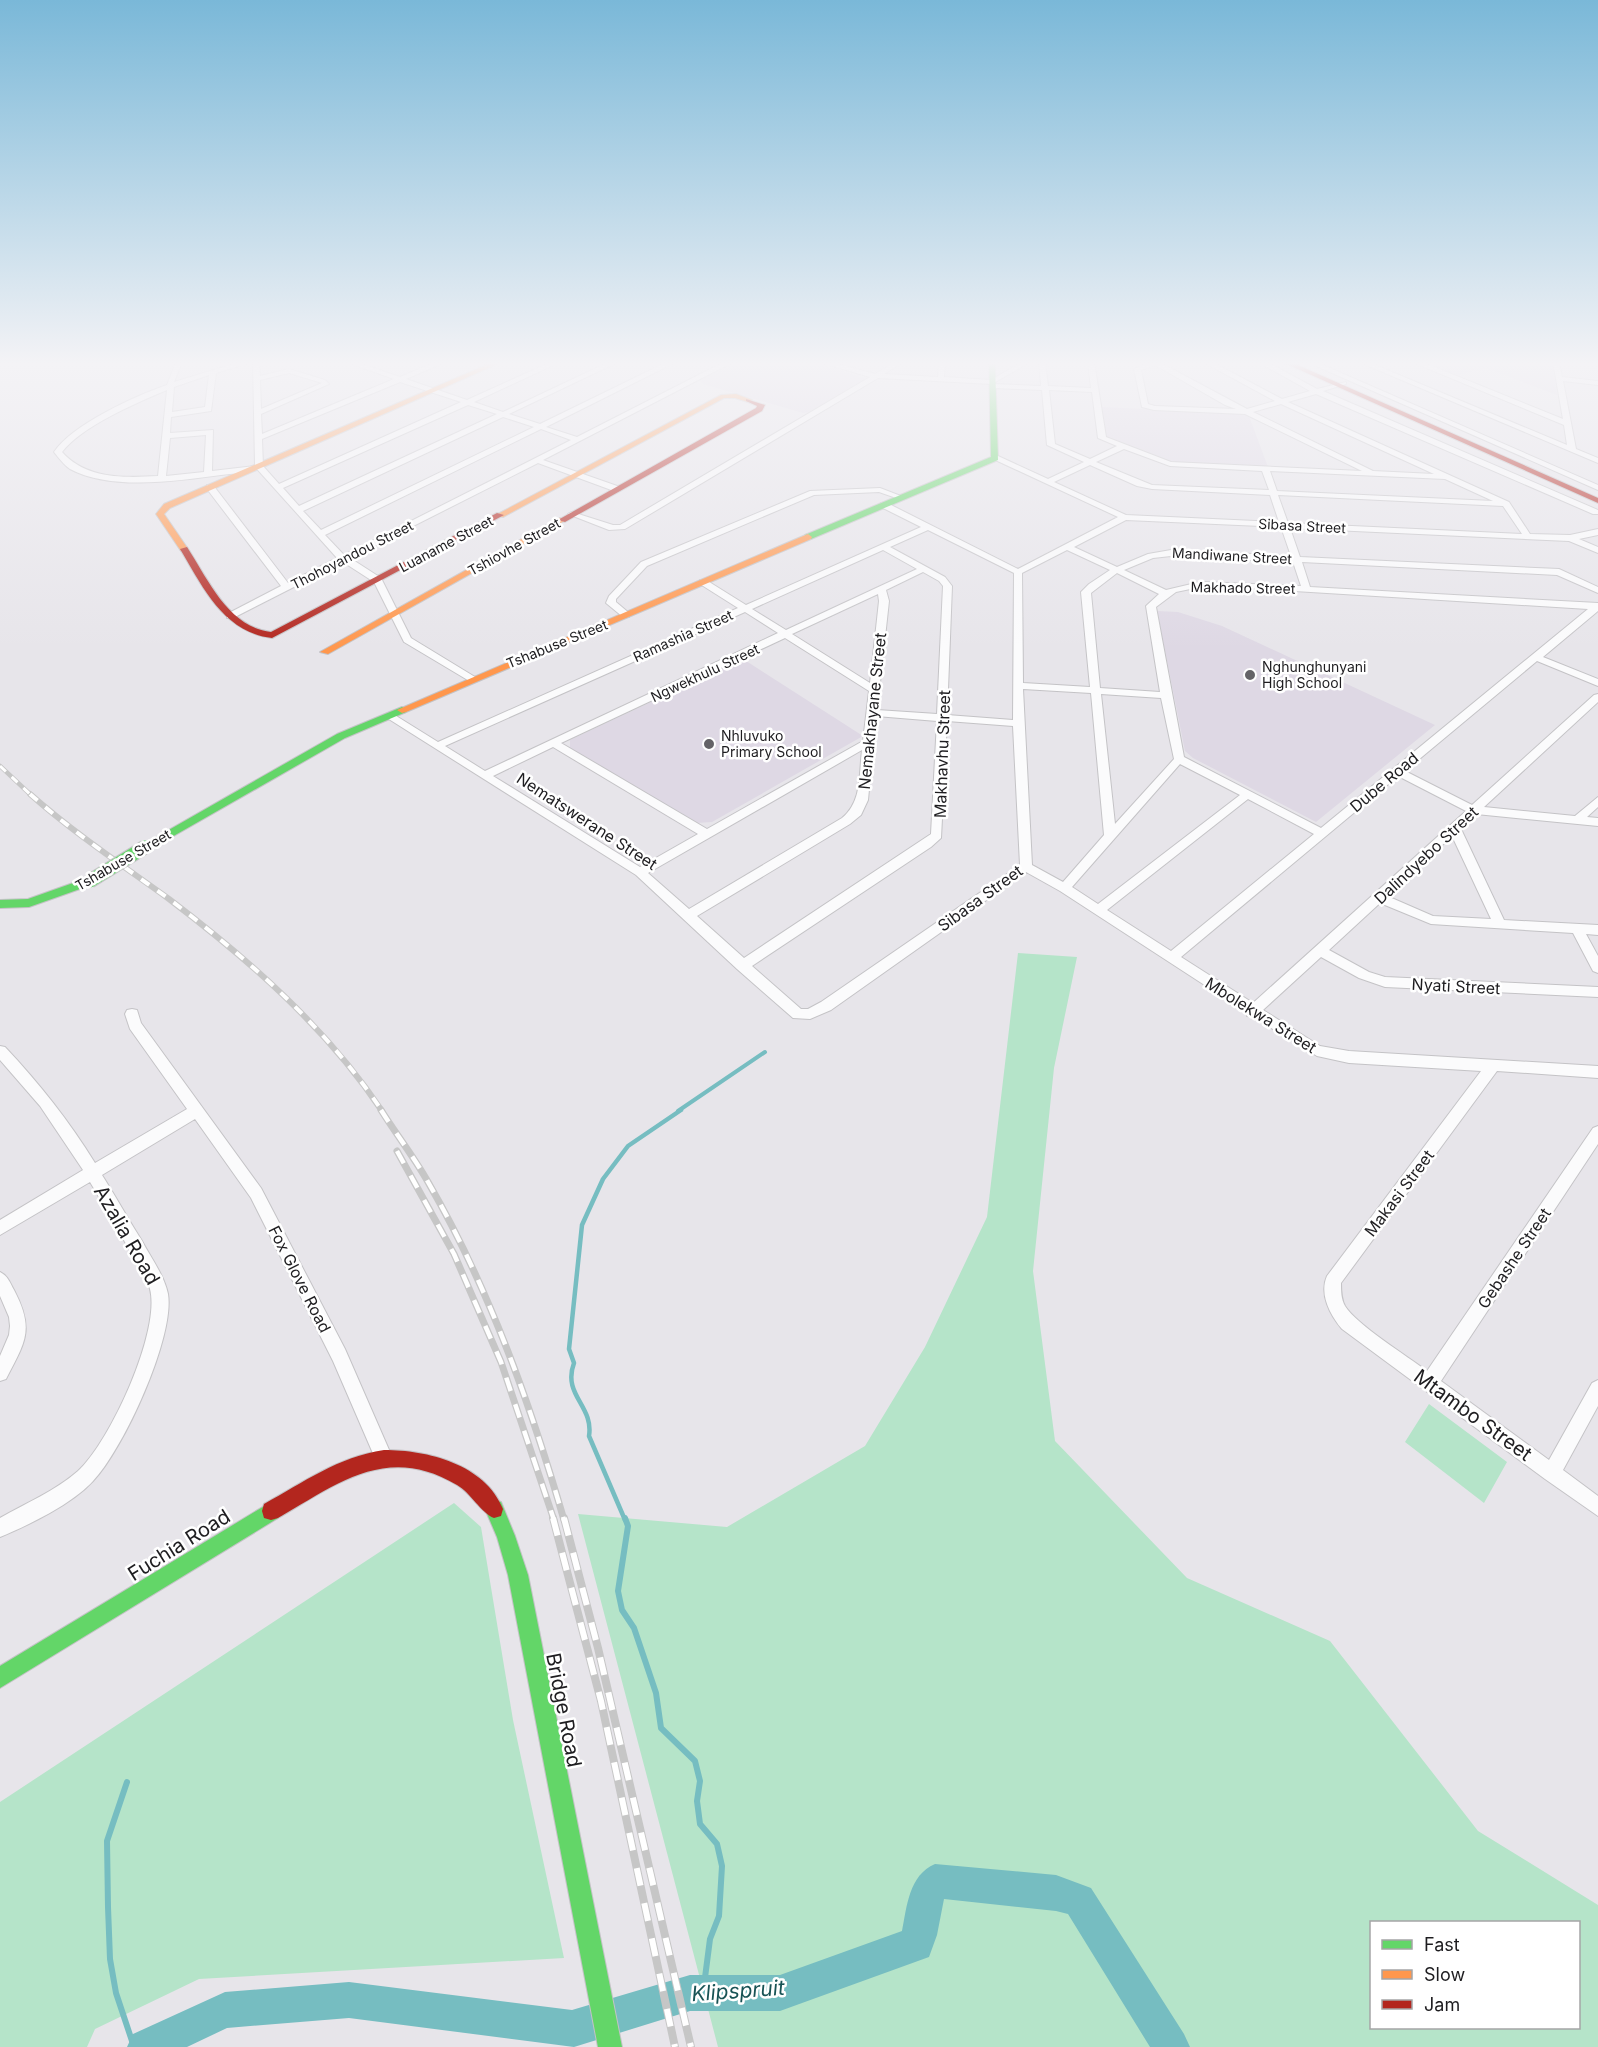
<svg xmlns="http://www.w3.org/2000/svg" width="1598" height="2047" viewBox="0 0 1598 2047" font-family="Inter,sans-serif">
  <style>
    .built { fill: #ded8e4 }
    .green { fill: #b5e4c9; fill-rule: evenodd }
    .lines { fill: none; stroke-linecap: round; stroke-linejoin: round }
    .stream-far2 { stroke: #76bdc1; stroke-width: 4 }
    .stream-far1 { stroke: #76bdc1; stroke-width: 4.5 }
    .stream { stroke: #76bdc1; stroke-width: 6 }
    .river { fill: #76bdc1; fill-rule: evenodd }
    .street-casing { stroke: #c4c3c6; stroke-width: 2 }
    .fast-casing { stroke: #c4c3c6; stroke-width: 2 }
    .slow-casing { stroke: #c4c3c6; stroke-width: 2 }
    .jam-casing { stroke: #c4c3c6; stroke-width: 2 }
    .street { fill: #fbfbfc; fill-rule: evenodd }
    .fast { fill: #63d668; fill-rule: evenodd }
    .slow { fill: #ff974d; fill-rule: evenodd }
    .jam { fill: #b3261e; fill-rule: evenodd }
    .rail-far3-casing { stroke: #c6c6c6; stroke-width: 4.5 }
    .rail-far2-casing { stroke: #c6c6c6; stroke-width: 6 }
    .rail-far1-casing { stroke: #c6c6c6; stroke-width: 7 }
    .rail-casing { stroke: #c6c6c6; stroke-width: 8 }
    .rail-far3 { stroke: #fff; stroke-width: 3; stroke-dasharray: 8; stroke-linecap: butt }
    .rail-far2 { stroke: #fff; stroke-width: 4; stroke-dasharray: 10; stroke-linecap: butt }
    .rail-far1 { stroke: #fff; stroke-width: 4.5; stroke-dasharray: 14; stroke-linecap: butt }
    .rail { stroke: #fff; stroke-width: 6; stroke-dasharray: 18; stroke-linecap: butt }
    .fast-bridge-casing { stroke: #c4c3c6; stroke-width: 15; stroke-linecap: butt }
    .fast-bridge { stroke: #63d668; stroke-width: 13 }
    .poi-dot { fill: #646367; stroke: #fff; stroke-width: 2 }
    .labels { text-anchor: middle; stroke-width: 5; stroke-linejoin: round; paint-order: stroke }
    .far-street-label { font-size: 14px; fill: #1e1d20; stroke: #fff }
    .far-poi-label { font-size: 14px; fill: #1e1d20; stroke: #fff; text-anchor: start }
    .street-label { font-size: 16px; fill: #1e1d20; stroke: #fff }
    .near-street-label { font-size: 20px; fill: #1e1d20; stroke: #fff }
    .near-water-label { font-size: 21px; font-style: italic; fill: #185355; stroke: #fff }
  </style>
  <rect width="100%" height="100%" fill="#e7e5ea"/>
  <path class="built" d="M 735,362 L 813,362 L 867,379 L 809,412 L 803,413 L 703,384 L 700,380 Z
    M 1421,362 L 1552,362 L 1557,395 L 1486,368 L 1455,376 Z
    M 1100,407 L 1238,413 L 1249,416 L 1268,467 L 1162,462 L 1105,438 Z
    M 1157,611 L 1178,612 L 1222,626 L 1435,725 L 1316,822 L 1193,758 L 1185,751 Z
    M 743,659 L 863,736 L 712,822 L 696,823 L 570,748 L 570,740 Z"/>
  <path class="green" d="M 1018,953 L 1077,957 L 1054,1068 L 1033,1271 L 1055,1441 L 1187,1578 L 1330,1641 L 1478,1831 L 1598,1905 L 1598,2047 L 718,2047 L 578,1514 L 727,1527 L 865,1446 L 925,1347 L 987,1217 ZM 1372,1922 L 1578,1922 L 1578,2028 L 1372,2028 Z
    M 1429,1404 L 1507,1462 L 1484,1503 L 1405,1442 Z
    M 454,1503 L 481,1527 L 513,1720 L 564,1958 L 199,1979 L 95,2029 L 87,2047 L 0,2047 L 0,1802 Z"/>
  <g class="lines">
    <path class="stream-far2" d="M 678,1111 L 765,1052"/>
    <path class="stream-far1" d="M 625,1520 L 589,1436 C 594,1406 562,1395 574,1363 L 569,1349 L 582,1225 L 603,1179 L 628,1146 L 681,1110"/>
    <path class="stream" d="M 625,1518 L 628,1526 L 618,1591 L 622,1610 L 634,1628 L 656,1693 L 661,1728 L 695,1761 L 700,1781 L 697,1801 L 700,1824 L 717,1844 L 722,1866 L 719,1916 L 710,1939 L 703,1993
      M 127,1782 L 107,1841 L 108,1907 L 110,1959 L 116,1993 L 134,2047"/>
    <path class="river" d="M 935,1864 L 1056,1875 L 1091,1888 L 1184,2034 L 1190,2047 L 1150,2047 L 1068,1914 L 1056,1911 L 944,1899 L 937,1935 L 929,1957 L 780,2011 L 690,2011 L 574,2047 L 349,2018 L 227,2028 L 187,2047 L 127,2047 L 133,2034 L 225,1992 L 349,1982 L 572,2010 L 690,1975 L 780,1975 L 902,1931 C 907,1906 909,1875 935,1864 Z"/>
    <defs>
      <path id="street" d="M 176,362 L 182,362 L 174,382 L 240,362 L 252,362 L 216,373 L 211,411 L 171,417 L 170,433 L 213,430 L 212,471 L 255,466 L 253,362 L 259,362 L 260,376 L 289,369 L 325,380 L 329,384 L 261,414 L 262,434 L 394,379 L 346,362 L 356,362 L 400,377 L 435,362 L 445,362 L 406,379 L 467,400 L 551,362 L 560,362 L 474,402 L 503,412 L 609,362 L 618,362 L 509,414 L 540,424 L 667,362 L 676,362 L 546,427 L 577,437 L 724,362 L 733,362 L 543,460 L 620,487 L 620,491 L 614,491 L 538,463 L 350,558 L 381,578 L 411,638 L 475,677 L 476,679 L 471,682 L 404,642 L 374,582 L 343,562 L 233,618 L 227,618 L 227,614 L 281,586 L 207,489 L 207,485 L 213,485 L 288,583 L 337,558 L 257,469 C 247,473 233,473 221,475 C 176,481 111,491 70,469 C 64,465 59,458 54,452 C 73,424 135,396 167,385 ZM 289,373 L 322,383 L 261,409 L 260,380 ZM 209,375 L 205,407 L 172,412 L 174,387 ZM 400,382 L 461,402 L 279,484 L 263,466 L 262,439 ZM 167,390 L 158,476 C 124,478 86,479 62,452 C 82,426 136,403 167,390 ZM 468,405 L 497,414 L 299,506 L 283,488 ZM 503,417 L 534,427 L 321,530 L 303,511 ZM 541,429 L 571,440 L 344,555 L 325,535 ZM 206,435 L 204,472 L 166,476 L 170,438 Z
        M 819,362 L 831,362 L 875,374 L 895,362 L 903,362 L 884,374 L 938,377 L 939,362 L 945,362 L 944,377 L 991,380 L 1022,362 L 1030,362 L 992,384 L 878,378 L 625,529 L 609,530 L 568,514 L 572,512 L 613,525 L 620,525 L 870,377 Z
        M 1039,362 L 1045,362 L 1048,386 L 1091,388 L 1088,362 L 1094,362 L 1106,437 L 1171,462 L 1362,471 L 1245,414 L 1154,410 L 1142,407 L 1134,369 L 1150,362 L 1159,362 L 1247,409 L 1275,401 L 1203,362 L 1212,362 L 1282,399 L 1310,391 L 1258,362 L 1267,362 L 1317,389 L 1346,382 L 1346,384 L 1323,391 L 1598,510 L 1598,514 L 1593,514 L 1316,394 L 1288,402 L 1509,502 L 1530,534 L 1570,535 L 1598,529 L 1598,535 L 1579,539 L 1598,547 L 1598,553 L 1569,541 L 1290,528 L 1300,557 L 1559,569 L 1598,587 L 1598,593 L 1557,575 L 1302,562 L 1310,587 L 1598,603 L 1598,611 L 1543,657 L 1598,679 L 1598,686 L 1537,661 L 1405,771 L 1472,805 L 1594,695 L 1598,694 L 1598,702 L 1484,807 L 1575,816 L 1598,797 L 1598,807 L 1587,817 L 1598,818 L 1598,826 L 1476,814 L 1461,829 L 1504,920 L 1598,925 L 1598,935 L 1586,934 L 1598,956 L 1598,973 L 1593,971 L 1573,933 L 1431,924 L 1380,903 L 1329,950 L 1369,972 L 1385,977 L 1598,987 L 1598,997 L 1385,987 L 1359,978 L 1321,957 L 1263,1010 L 1320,1046 L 1349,1051 L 1598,1066 L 1598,1078 L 1497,1071 L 1341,1283 C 1341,1291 1341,1299 1345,1306 C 1357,1325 1407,1356 1427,1371 L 1593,1128 L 1598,1126 L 1598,1144 L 1441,1381 L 1549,1460 L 1592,1383 L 1598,1380 L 1598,1406 L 1563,1470 L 1598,1496 L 1598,1516 L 1545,1479 L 1342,1329 C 1330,1315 1319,1294 1327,1276 L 1481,1071 L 1349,1063 L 1317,1056 L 1253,1017 L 1247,1016 L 1246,1012 L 1060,891 L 1026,872 L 831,1010 L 810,1019 L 793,1018 L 737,969 L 636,875 L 384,716 L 389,713 L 393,714 L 438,742 L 738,608 L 700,584 L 700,580 L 706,580 L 746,605 L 921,527 L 881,507 L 881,503 L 887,503 L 1018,569 L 1118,517 L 991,458 L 998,456 L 1048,479 L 1084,462 L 1047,445 L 1042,390 L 993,388 L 990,386 L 993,384 L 1041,386 ZM 1155,365 L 1225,405 L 1236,409 L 1155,406 L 1148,404 L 1141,370 ZM 1049,390 L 1092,392 L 1098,438 L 1117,446 L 1090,459 L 1055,444 ZM 1281,404 L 1434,474 L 1373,471 L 1253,412 ZM 1124,449 L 1170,466 L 1262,471 L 1269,490 L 1152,485 L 1096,462 ZM 1090,465 L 1137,486 L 1152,489 L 1270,495 L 1279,522 L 1126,515 L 1054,482 ZM 1270,471 L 1445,479 L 1493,501 L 1277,491 ZM 1278,495 L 1503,506 L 1522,534 L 1288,523 ZM 1126,520 L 1281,527 L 1291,556 L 1171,550 L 1148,554 L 1117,567 L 1074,547 ZM 928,530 L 1014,573 L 1013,720 L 947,715 L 952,586 L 945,577 L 890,547 ZM 883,550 L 917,569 L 786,630 L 752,609 ZM 1067,550 L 1110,570 L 1089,584 L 1081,592 L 1090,687 L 1023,683 L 1022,573 ZM 1171,556 L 1293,562 L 1301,586 L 1200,582 L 1166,590 L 1124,570 L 1153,558 ZM 923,572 L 939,581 L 943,586 L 937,714 L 877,710 L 889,601 L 886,590 ZM 1117,573 L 1159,594 L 1146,606 L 1160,692 L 1100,688 L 1091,593 ZM 1200,587 L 1229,587 L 1588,609 L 1321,828 L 1184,757 L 1156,607 L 1176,592 ZM 878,594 L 879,601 L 870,683 L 792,634 ZM 745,612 L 778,633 L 485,771 L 445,746 ZM 785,638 L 869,691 L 863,741 L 707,829 L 561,743 ZM 1023,689 L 1091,693 L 1104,835 L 1063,882 L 1032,865 ZM 1101,694 L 1161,698 L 1174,759 L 1115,824 ZM 876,716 L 937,721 L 931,834 L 744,958 L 697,916 L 850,824 L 861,815 L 868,800 ZM 947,721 L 1013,726 L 1020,865 L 821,1002 L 808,1009 L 801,1009 L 752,966 L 931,847 L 941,838 ZM 553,747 L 698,834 L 640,867 L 493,776 ZM 862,750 C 859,775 862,802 842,818 L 689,909 L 648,873 ZM 1180,764 L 1240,795 L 1098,904 L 1072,887 ZM 1398,776 L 1466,811 L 1253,1003 L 1181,957 ZM 1248,799 L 1314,834 L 1171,951 L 1107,910 ZM 1452,836 L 1491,919 L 1433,916 L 1387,896 Z
        M 1307,362 L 1316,362 L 1598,485 L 1598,490 Z
        M 1359,362 L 1368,362 L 1567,445 L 1564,425 L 1412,362 L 1422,362 L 1563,419 L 1553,362 L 1559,362 L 1562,377 L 1598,381 L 1598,385 L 1563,381 L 1576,449 L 1598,458 L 1598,463 Z
        M 880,488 L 906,498 L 902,500 L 879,492 L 814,495 L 647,566 L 616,599 L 616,602 L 629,613 L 629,617 L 623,617 L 606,603 L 609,596 L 641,562 L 810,491 Z
        M 132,1009 L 137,1010 L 141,1023 L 261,1188 L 345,1349 L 393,1459 L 390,1465 L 384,1468 L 378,1465 L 333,1361 L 251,1198 L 195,1119 L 102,1175 C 116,1197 128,1219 142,1241 C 151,1258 164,1275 168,1294 C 175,1337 123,1450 93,1481 C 72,1504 29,1525 0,1537 L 0,1518 C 26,1503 55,1491 78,1471 C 110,1442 161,1331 150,1289 C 147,1276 138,1264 131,1253 C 118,1229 104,1205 90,1182 L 0,1235 L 0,1220 L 83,1170 L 40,1106 L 0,1060 L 0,1046 L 5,1047 C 39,1083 69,1121 95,1163 L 187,1109 L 130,1029 L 125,1014 L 127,1010 Z
        M 0,1272 C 8,1276 10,1283 14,1290 C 35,1330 25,1342 6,1379 L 0,1381 L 0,1356 L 9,1335 L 10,1326 L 9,1317 L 0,1296 Z"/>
      <path id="fast" d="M 989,362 L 995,362 L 998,460 L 811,539 L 805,539 L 805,535 L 991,457 Z
        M 402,707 L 407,710 L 406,712 L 345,738 L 149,850 L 141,850 L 139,847 L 337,734 Z
        M 90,877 L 96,881 L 94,884 L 29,907 L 0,908 L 0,900 L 28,899 Z
        M 494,1500 L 501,1502 L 515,1536 L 528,1575 L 622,2047 L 598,2047 L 508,1575 L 497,1537 L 485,1509 L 487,1502 Z
        M 271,1502 L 278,1504 L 280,1511 L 278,1518 L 0,1688 L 0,1666 Z"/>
      <path id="slow" d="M 493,362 L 502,362 L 170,508 L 164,514 L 188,549 L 187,551 L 181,551 L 156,514 L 164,504 Z
        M 736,394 L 752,400 L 748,402 L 735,398 L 724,398 L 503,517 L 496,515 L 721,395 Z
        M 559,518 L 566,520 L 328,654 L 320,652 Z
        M 808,534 L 812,537 L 811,539 L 406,712 L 402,713 L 397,710 Z"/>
      <path id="jam" d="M 1282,362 L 1291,362 L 1598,498 L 1598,503 Z
        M 746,399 L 765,405 L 762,411 L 565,522 L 558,520 L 756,408 L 757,406 L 746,401 Z
        M 497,513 L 504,515 L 272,638 C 223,632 203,587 180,549 L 187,547 C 208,579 228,627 271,632 Z
        M 384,1450 C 427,1450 485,1464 503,1509 L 501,1516 L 494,1518 C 481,1513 471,1493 457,1485 C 387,1443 337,1484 278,1518 L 271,1520 L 264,1518 L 262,1511 L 264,1504 C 304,1482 338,1457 384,1450 Z"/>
    </defs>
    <use href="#street" class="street-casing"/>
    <use href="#fast" class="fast-casing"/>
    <use href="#slow" class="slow-casing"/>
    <use href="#jam" class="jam-casing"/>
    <use href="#street" class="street"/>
    <use href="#fast" class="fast"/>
    <use href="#slow" class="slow"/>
    <use href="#jam" class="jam"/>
    <defs>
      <path id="rail-far3" d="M 0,766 L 32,796"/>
      <path id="rail-far2" d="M 30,794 C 74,833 122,865 169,899 C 248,959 327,1028 382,1111"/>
      <path id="rail-far1" d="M 381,1110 C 396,1134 414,1157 428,1182 C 489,1288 530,1403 564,1520
        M 397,1151 L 454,1254 L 501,1362 L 554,1520"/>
      <path id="rail" d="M 553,1518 L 601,1701 L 675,2047
        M 564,1518 L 598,1648 L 691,2047"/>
    </defs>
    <use href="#rail-far3" class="rail-far3-casing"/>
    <use href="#rail-far2" class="rail-far2-casing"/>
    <use href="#rail-far1" class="rail-far1-casing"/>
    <use href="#rail" class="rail-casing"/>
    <use href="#rail-far3" class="rail-far3"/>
    <use href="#rail-far2" class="rail-far2"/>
    <use href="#rail-far1" class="rail-far1"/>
    <use href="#rail" class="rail"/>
    <defs>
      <path id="fast-bridge" d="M 90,881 L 145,847"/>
    </defs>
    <use href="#fast-bridge" class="fast-bridge-casing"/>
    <use href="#fast-bridge" class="fast-bridge"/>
  </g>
  <linearGradient id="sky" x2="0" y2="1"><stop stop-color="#7ab8d8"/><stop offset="0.56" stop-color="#f4f3f6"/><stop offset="1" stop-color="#f4f3f6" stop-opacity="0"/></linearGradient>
  <rect width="1598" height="649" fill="url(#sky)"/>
  <g class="poi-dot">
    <circle cx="1250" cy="675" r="6"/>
    <circle cx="709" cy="744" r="6"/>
  </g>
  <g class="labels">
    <g class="far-street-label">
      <text transform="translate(1302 526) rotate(3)" y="5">Sibasa Street</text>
      <text transform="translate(446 544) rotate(-28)" y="5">Luaname Street</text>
      <text transform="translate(514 547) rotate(-29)" y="5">Tshiovhe Street</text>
      <text transform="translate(352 555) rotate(-27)" y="5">Thohoyandou Street</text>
      <text transform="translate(1232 556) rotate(3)" y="5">Mandiwane Street</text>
      <text transform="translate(1243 588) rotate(1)" y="5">Makhado Street</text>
      <text transform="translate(683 636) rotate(-24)" y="5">Ramashia Street</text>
      <text transform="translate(557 644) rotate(-22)" y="5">Tshabuse Street</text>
      <text transform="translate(705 673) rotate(-25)" y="5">Ngwekhulu Street</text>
      <text transform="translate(123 860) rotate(-30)" y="5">Tshabuse Street</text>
    </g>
    <g class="far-poi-label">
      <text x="1262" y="672">Nghunghunyani<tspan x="1262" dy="16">High School</tspan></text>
      <text x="721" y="741">Nhluvuko<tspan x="721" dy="16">Primary School</tspan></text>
    </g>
    <g class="street-label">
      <text transform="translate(872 711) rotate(-84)" y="6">Nemakhayane Street</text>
      <text transform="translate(942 754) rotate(-88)" y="6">Makhavhu Street</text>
      <text transform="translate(1384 782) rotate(-40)" y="6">Dube Road</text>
      <text transform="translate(587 821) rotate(33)" y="6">Nematswerane Street</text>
      <text transform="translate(1426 855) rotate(-43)" y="6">Dalindyebo Street</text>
      <text transform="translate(980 898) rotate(-36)" y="6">Sibasa Street</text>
      <text transform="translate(1456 986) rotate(3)" y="6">Nyati Street</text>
      <text transform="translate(1261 1015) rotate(32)" y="6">Mbolekwa Street</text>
      <text transform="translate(1399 1193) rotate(-53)" y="6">Makasi Street</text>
      <text transform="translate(1514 1258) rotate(-56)" y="6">Gebashe Street</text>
      <text transform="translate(300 1279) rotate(63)" y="6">Fox Glove Road</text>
    </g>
    <g class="near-street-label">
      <text transform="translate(127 1235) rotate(60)" y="7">Azalia Road</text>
      <text transform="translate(1473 1415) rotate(36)" y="7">Mtambo Street</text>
      <text transform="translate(179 1545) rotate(-32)" y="7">Fuchia Road</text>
      <text transform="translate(564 1710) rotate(79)" y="7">Bridge Road</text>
    </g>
    <g class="near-water-label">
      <text transform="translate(738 1991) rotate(-4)" y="7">Klipspruit</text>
    </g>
  </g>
  <rect x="1370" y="1921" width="210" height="108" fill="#ffffff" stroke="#a5a5a6" stroke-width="1.5"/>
  <rect x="1382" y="1940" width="30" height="9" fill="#63d668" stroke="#a5a5a6" stroke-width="1.5"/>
  <text x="1424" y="1951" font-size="18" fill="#1e1d20">Fast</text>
  <rect x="1382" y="1970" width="30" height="9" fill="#ff974d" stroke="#a5a5a6" stroke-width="1.5"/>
  <text x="1424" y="1981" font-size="18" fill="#1e1d20">Slow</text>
  <rect x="1382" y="2000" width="30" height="9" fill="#b3261e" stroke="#a5a5a6" stroke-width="1.5"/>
  <text x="1424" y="2011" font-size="18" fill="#1e1d20">Jam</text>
</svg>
